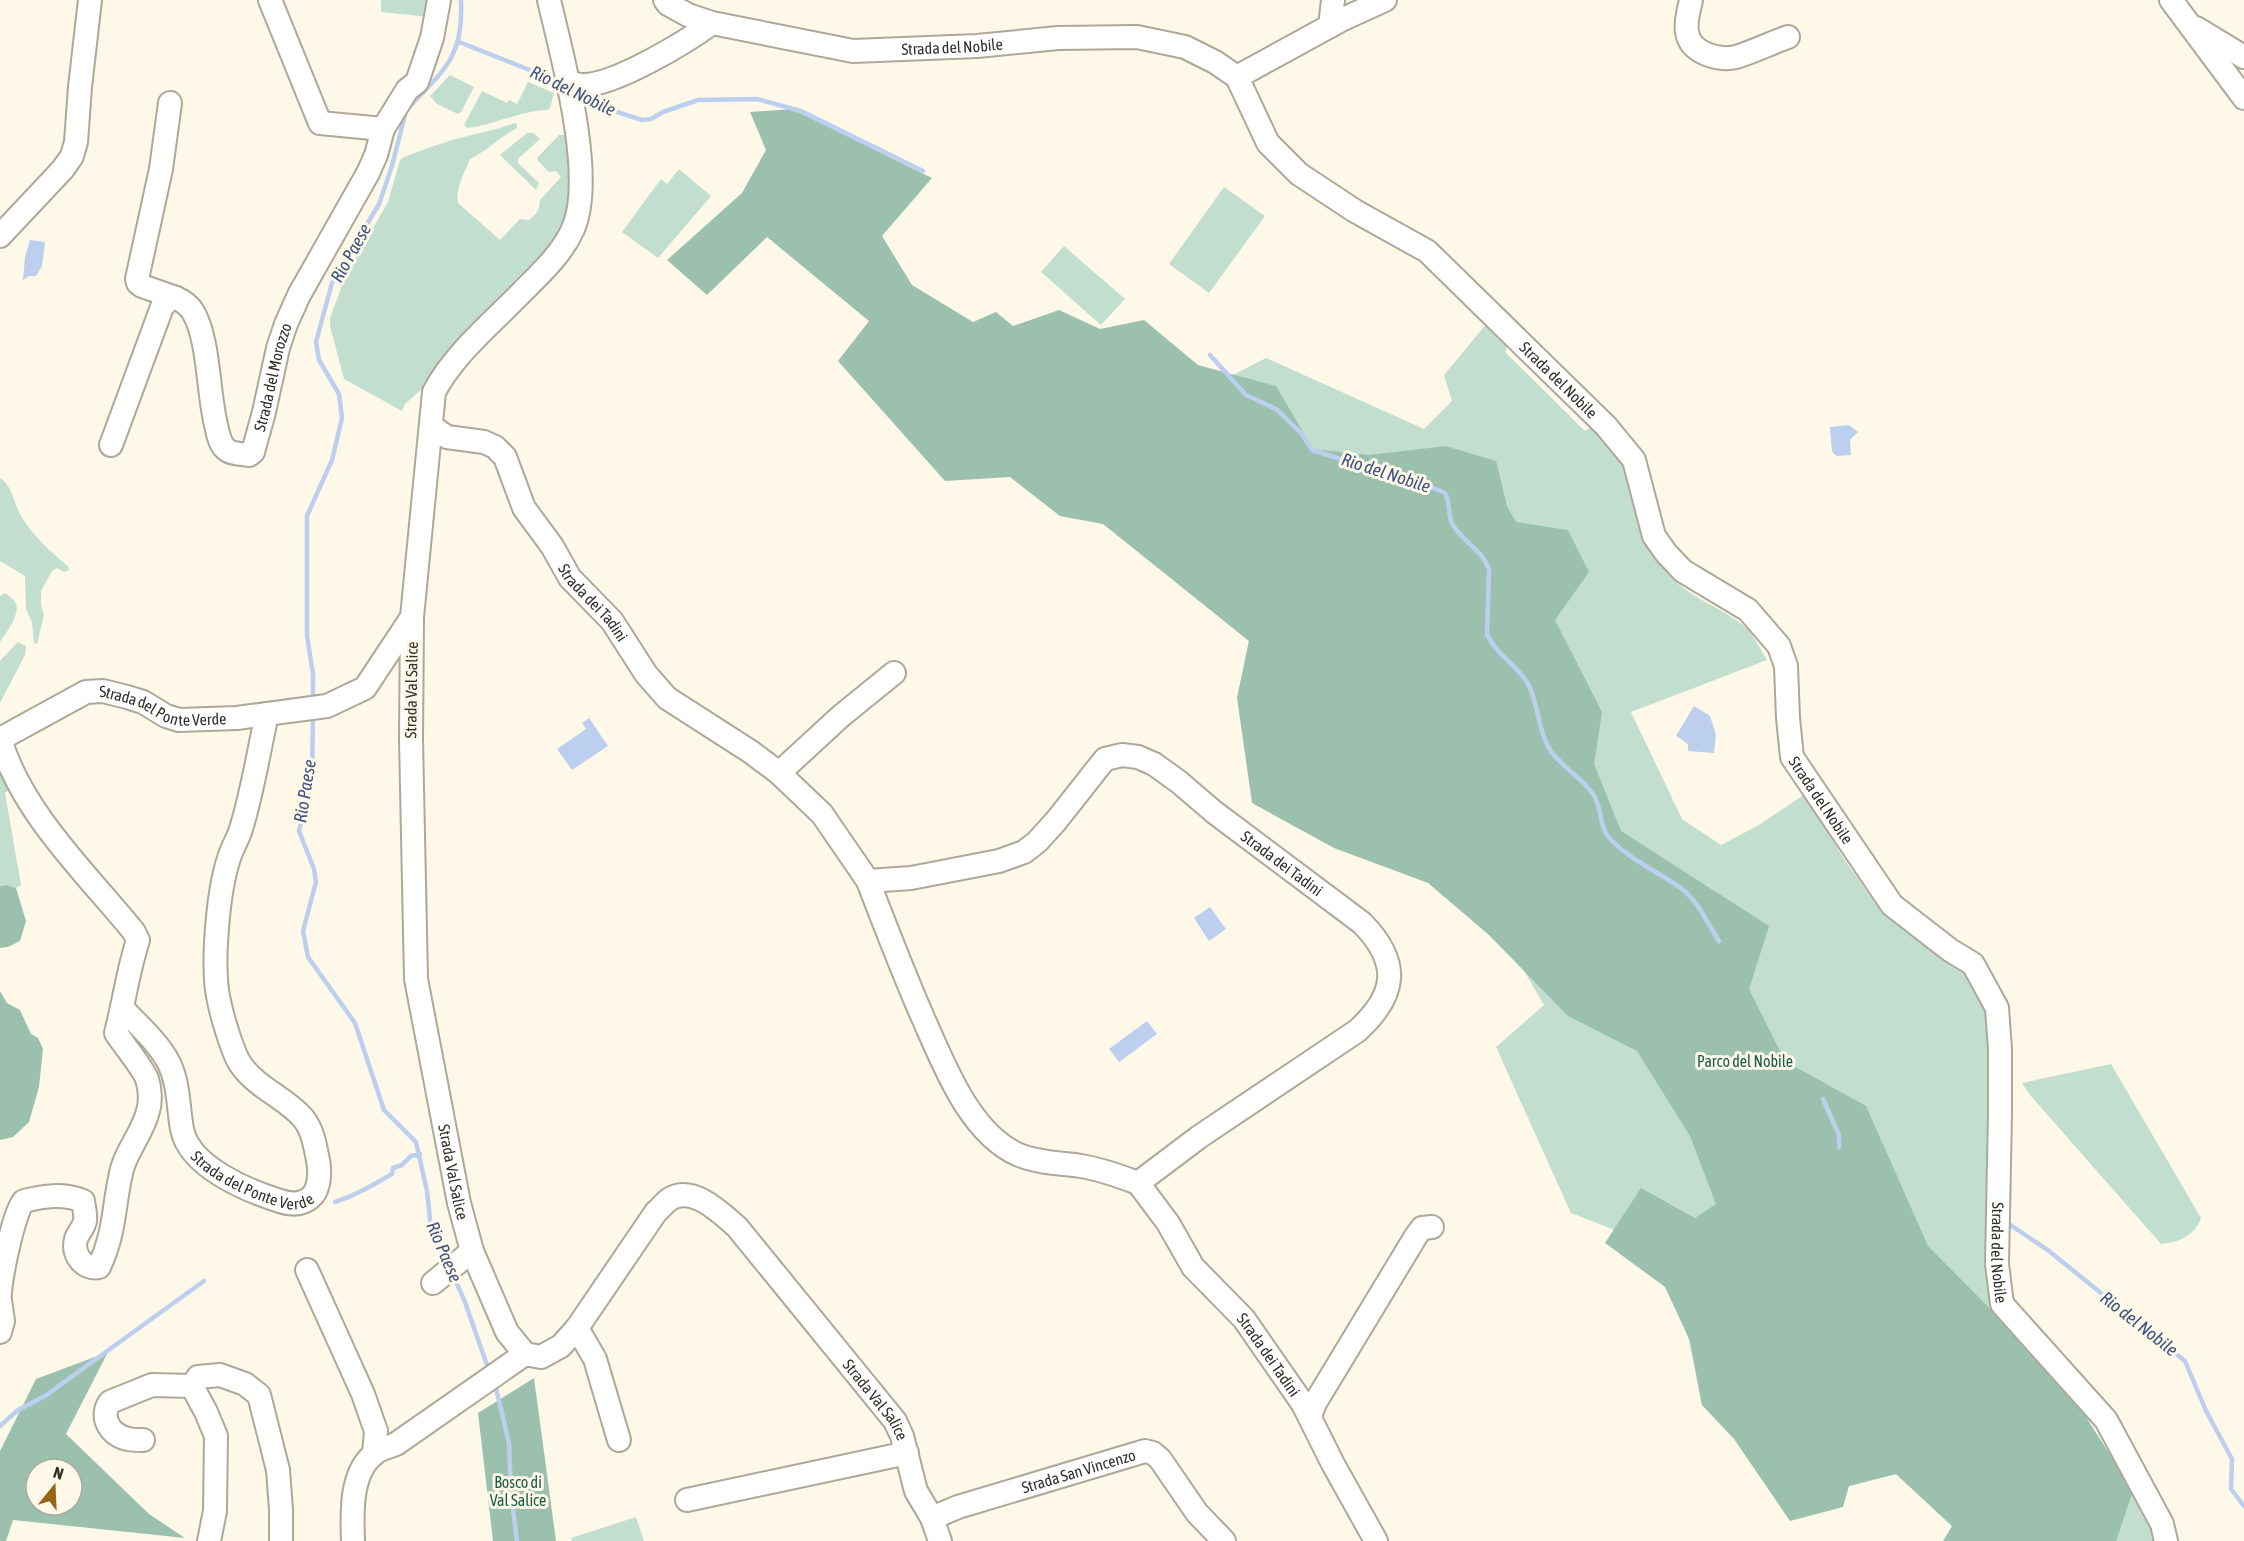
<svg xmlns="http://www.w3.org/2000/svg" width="2244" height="1541" viewBox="0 0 2244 1541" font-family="'Asap Condensed',sans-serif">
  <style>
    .green { fill: #c1decf }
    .forest { fill: #9bc1ae; fill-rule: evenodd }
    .water { fill: #bdcfee }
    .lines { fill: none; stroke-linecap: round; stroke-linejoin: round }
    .stream { stroke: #bdcfee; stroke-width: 4.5 }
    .minor-casing { stroke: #aea899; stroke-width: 26 }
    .minor { stroke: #fff; stroke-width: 22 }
    .labels { text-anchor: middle; stroke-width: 6; stroke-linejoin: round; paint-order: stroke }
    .street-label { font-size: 16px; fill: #32302a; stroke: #fef8e8 }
    .park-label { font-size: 16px; fill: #1a5c44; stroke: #fef8e8 }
    .water-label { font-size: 18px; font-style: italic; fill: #3d5481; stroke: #fef8e8 }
  </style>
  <rect width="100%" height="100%" fill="#fef8e8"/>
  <path class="green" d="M 381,0 L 434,0 L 430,17 L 381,12 Z
    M 450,75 L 474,87 L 461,112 L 458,114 L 437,104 L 430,96 Z
    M 528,82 L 554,93 L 550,108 L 547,110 C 519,111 495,125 467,128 L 464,125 L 482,91 L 507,103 L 509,100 L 517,104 Z
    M 514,123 L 517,124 L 517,128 C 500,137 487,151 470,159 C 465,173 455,187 458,203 L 500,240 L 520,219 L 529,220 C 537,214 540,209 540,200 L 561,177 L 556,171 L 549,172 L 538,161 L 537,158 L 559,135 L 567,135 C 572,179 573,207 552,246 L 436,377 L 405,404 L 402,411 L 344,379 L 330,326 L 330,318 L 345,277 L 388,202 L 400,160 L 404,157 C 425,149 446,141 468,136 C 484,132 499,129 514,123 Z
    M 527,133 L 534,133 L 540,139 L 518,159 L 518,163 L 539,183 L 536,190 L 500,155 Z
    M 679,169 L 711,196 L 658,258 L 622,232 L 661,179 L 667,184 Z
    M 1224,187 L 1265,216 L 1209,293 L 1169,264 Z
    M 1064,246 L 1125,299 L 1101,325 L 1041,272 Z
    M 1488,322 L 1507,339 L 1506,353 L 1585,431 L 1592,426 C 1605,441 1620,455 1628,473 C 1641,502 1641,537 1660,564 C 1682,596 1715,603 1744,626 C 1754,635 1760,649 1767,660 L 1631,712 L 1682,819 L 1721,845 L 1759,825 L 1805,794 L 1842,856 L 1877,906 L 1914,937 L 1931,945 L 1969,971 L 1983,995 L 1991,1029 L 1985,1224 L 1987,1278 L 1997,1315 L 2105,1448 L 2133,1491 L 2156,1541 L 1959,1541 L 1952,1526 L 1896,1474 L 1849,1486 L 1702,1405 L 1671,1252 L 1571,1213 L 1496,1047 L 1544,1005 L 1466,872 L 1351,807 L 1237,698 L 1249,641 L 1041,473 L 1266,358 L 1424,429 L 1452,401 L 1444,375 Z
    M 0,478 C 13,486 14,505 22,518 C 34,537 51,552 68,566 L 69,570 L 64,572 L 57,568 L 52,571 L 41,591 L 41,605 L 44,615 L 37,644 L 34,643 L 32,622 L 26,609 L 25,576 L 0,561 Z
    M 5,593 C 9,596 14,599 16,604 C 20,615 6,633 0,642 L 0,596 Z
    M 18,642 L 26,646 L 25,655 L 0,703 L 0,661 Z
    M 0,768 L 10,789 L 5,793 L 21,885 L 16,888 L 7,885 L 0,886 Z
    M 2111,1064 L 2201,1218 C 2194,1236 2180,1242 2161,1244 L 2030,1095 L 2022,1083 Z
    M 636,1517 L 644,1541 L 572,1541 L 571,1538 Z"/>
  <path class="forest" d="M 792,109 L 932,178 L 882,236 L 912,285 L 973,322 L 996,312 L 1013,326 L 1059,310 L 1100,329 L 1144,320 L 1198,365 L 1276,386 L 1313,449 L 1369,455 L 1446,446 L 1496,461 L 1507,506 L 1516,522 L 1568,530 L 1589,572 L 1555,620 L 1602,712 L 1594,764 L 1621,831 L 1769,926 L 1749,989 L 1785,1061 L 1866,1106 L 1928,1246 L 2032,1351 L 2074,1398 L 2133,1491 L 2116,1541 L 1943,1541 L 1952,1526 L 1896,1474 L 1849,1486 L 1843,1507 L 1790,1521 L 1734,1439 L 1702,1405 L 1690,1341 L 1665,1287 L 1605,1243 L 1641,1188 L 1695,1218 L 1716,1204 L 1690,1136 L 1637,1051 L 1568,1016 L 1489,935 L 1428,883 L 1334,848 L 1252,803 L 1237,698 L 1249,641 L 1103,524 L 1060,516 L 1010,477 L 945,481 L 838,361 L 869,321 L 767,237 L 707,295 L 667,260 L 742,193 L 766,150 L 750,112 Z
    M 7,885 L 16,888 L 26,921 L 20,941 L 8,947 L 0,948 L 0,886 Z
    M 0,991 L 7,1003 L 20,1010 L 31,1034 L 38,1038 L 43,1049 L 39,1087 L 29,1122 L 13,1137 L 0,1140 Z
    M 108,1352 L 66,1434 L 149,1514 L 185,1538 L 13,1520 L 6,1541 L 0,1541 L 0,1451 L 36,1379 ZM 36,1469 L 72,1469 L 72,1505 L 36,1505 Z
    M 534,1378 L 556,1541 L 493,1541 L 478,1413 Z"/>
  <path class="water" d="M 30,240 L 45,242 L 42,266 L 36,276 L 29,276 L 23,280 L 25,257 Z
    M 1849,425 L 1858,432 L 1850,440 L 1851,455 L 1837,456 L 1832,452 L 1830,427 Z
    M 1694,706 L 1710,716 L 1716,735 L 1714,753 L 1688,751 L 1688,744 L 1676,736 Z
    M 589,718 L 608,746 L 572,770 L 557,749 L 586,729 L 582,723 Z
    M 1210,907 L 1226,929 L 1209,941 L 1194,918 Z
    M 1147,1021 L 1157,1034 L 1119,1062 L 1109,1049 Z"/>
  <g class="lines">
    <path class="stream" d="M 459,42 L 560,82
      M 579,95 L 593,104 L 642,120 L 651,119 L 663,112 L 698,100 L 757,99 L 801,111 L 923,171
      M 409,107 C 444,70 464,57 461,0
      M 1210,355 L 1246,395 L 1276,409 L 1302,434 L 1312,450 L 1372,469 L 1409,478 L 1445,493 C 1451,503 1447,516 1453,525 C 1463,542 1482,550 1489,569 L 1487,635 C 1496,654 1517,665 1528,684 C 1539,704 1537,728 1549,748 C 1560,767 1581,776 1593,794 C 1603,808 1598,827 1611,840 C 1632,861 1659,872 1682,889 C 1698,901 1708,924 1719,941
      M 313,701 L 313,674 L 307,636 L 307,516 L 332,460 L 342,418 L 339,394 L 319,360 L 316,342 L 332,283 L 379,204 L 392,166 L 405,115
      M 313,716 L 312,779 L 299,831 L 314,869 L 316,882 L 303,931 L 308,957 L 355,1023 L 384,1110 L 416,1142 L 427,1191 L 431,1229 L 446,1262
      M 1823,1099 L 1839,1135 L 1839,1147
      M 335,1202 C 356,1195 373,1185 392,1174 L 393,1168 L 402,1165 L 411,1156 L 420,1154
      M 2006,1222 L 2049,1251 L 2185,1361 L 2206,1411 L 2232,1459 L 2231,1489 L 2244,1506
      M 453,1275 L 465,1302 L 489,1371
      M 495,1384 L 509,1443 L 511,1493 L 517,1541
      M 0,1426 L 18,1410 L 45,1396 L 204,1281"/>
    <defs>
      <g id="minor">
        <path d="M 270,0 L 320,123 L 383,129 L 407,90 L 417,82 L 432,38 L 439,0"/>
        <path id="s1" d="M 549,0 C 562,56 596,177 573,229 C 562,254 540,274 521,293 C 491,324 454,354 434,392 L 412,617 L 411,739 L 416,979 L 459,1203 L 472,1251 L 507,1332 L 525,1354 L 541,1357 L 561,1346 L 577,1328 L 656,1212 C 661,1208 665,1202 670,1199 C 693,1185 721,1213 737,1227 L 895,1421 L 902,1436 L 916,1491 L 932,1518 L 940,1541"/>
        <path id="s2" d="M 665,0 L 668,4 L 688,15 L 712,23 L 853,51 L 977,46 L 1058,38 L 1137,37 L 1185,47 L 1215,62 L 1237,77 L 1268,143 L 1299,174 L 1355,211 L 1427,251 L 1606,426 L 1634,460 L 1654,536 L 1666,553 L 1683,571 L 1748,610 L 1779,646 L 1786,666 L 1788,718 L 1792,757 L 1892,905 L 1950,950 L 1973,964 L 1997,1008 L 2000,1049 L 2000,1113 L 1997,1264 L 2002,1304 L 2106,1420 L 2162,1524 L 2166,1541"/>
        <path d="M 1691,0 C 1689,10 1685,22 1687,32 C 1690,53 1718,61 1736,57 C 1753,52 1771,43 1788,37"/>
        <path d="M 2171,0 L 2244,98"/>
        <path d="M 1330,26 L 1333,0"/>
        <path d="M 2196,28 L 2244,57"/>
        <path d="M 1237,77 L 1341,20 L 1385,0"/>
        <path d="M 568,82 C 573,83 578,85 582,85 C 614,86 686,42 712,23"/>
        <path d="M 170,103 L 161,169 L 137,279 L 138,283 L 142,286 L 176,298"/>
        <path d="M 0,236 L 63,169 L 72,156 L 76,142 L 80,87 L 90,0"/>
        <path id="s3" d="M 431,426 L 447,437 L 484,442 L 495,447 L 505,457 L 524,508 L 552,546 L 570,578 L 612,621 L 646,674 L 667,698 L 751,752 L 779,773 L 822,814 L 868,881 L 911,878 L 999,861 L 1024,852 L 1037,842 L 1056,821 L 1105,759 L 1122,755 L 1138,757 L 1154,764 L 1179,782 L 1214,812 L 1362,923 C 1400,962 1398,994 1357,1031 L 1199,1137 L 1138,1183 L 1168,1223 L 1193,1267 L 1244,1319 L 1303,1404 L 1333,1464 L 1376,1541"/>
        <path id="s4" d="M 111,445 L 162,307 L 168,300 L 176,298 C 183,301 189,305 193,312 C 209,338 208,393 216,425 C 218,433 219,444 227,450 C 232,454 242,454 249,455 L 253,452 L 264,412 L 278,348 L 286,324 L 299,295 L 368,173 L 376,155 L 383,129"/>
        <path id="s5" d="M 0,739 L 86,692 L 103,691 L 127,697 L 143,702 L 166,716 L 179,720 L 237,718 L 327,706 L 365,688 L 412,617"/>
        <path d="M 779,773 L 841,716 L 894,673"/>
        <path d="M 868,881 C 886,928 904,975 924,1020 C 944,1065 970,1134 1019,1155 C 1039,1163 1060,1163 1081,1166 C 1101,1169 1119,1176 1138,1183"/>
        <path id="s6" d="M 122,1008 C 138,1025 158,1042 169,1063 C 179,1084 178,1107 182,1129 C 189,1167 248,1191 280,1201 C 292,1205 304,1205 313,1195 C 320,1186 320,1171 318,1160 C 315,1146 313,1130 303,1118 C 286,1098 257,1088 241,1065 C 233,1054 222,1016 219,1001 C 211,968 218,891 229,858 C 232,848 238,839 241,829 C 252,794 259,750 267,714"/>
        <path d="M 307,1270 L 363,1394 L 376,1431 L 374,1454"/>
        <path d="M 433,1283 L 472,1251"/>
        <path d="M 0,1293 C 1,1277 14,1210 24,1201 C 44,1196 63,1193 83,1201 C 84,1208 86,1215 85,1221 C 84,1227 78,1233 76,1239 C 72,1254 83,1270 99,1267 C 116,1231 113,1205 122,1169 C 128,1148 143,1132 148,1111 C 151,1102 150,1088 147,1079 C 143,1068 123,1044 116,1033 C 124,1002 128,971 138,940 L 134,932 C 86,873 22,813 0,739"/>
        <path d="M 0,1300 L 3,1321 L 0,1332"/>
        <path d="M 577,1328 L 595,1359 L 619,1440"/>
        <path d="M 1310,1416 L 1315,1403 L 1416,1236 L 1422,1228 L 1432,1227"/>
        <path d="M 143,1440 C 138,1440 132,1440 128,1439 C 110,1435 99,1417 110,1402 L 152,1385 L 192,1386"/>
        <path d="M 687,1500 L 907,1453"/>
        <path id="s7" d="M 932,1518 L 958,1507 L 1145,1451 L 1153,1453 L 1160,1459 L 1197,1513 L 1224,1541"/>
        <path d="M 209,1541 L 215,1511 L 216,1436 L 206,1412 L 192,1386 L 198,1377 L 220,1375 L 245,1384 L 259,1395 L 278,1470 L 281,1510 L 281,1541"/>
        <path d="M 353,1541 C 352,1514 350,1473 374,1454 C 379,1449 389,1447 396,1444 L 525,1354"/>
      </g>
    </defs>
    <use href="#minor" class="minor-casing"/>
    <use href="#minor" class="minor"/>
  </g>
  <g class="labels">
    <g class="street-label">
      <text dy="6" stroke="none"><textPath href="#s2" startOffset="296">Strada del Nobile</textPath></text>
      <text dy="6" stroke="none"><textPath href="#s4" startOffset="436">Strada del Morozzo</textPath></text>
      <text dy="6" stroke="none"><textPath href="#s2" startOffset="1041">Strada del Nobile</textPath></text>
      <text dy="6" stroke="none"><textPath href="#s3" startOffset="255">Strada dei Tadini</textPath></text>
      <text transform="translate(411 690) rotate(-89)" y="6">Strada Val Salice</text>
      <text dy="6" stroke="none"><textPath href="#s5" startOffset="178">Strada del Ponte Verde</textPath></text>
      <text dy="6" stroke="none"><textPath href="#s2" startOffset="1563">Strada del Nobile</textPath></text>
      <text dy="6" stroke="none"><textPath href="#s3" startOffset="1148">Strada dei Tadini</textPath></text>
      <text dy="6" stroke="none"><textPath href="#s6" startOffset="234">Strada del Ponte Verde</textPath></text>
      <text dy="6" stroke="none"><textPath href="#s1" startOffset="1233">Strada Val Salice</textPath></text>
      <text dy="6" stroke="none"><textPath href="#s2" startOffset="2085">Strada del Nobile</textPath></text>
      <text dy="6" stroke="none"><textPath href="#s3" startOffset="1858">Strada dei Tadini</textPath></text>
      <text dy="6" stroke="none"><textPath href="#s1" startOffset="1953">Strada Val Salice</textPath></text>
      <text dy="6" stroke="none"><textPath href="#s7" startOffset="154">Strada San Vincenzo</textPath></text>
    </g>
    <g class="park-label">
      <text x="1745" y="1067">Parco del Nobile</text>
      <text x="518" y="1488">Bosco di<tspan x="518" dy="18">Val Salice</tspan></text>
    </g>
    <g class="water-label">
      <text transform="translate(573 91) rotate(26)" y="6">Rio del Nobile</text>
      <text transform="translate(351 253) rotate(-61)" y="6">Rio Paese</text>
      <text transform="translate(1386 473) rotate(18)" y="6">Rio del Nobile</text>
      <text transform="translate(305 791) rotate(-81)" y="6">Rio Paese</text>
      <text transform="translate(444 1252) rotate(67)" y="6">Rio Paese</text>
      <text transform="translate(2139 1324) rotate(38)" y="6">Rio del Nobile</text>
    </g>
  </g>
  <g transform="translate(54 1487) rotate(18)"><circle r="28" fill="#fef8e8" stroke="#aca89c" stroke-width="1.5"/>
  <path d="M0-4.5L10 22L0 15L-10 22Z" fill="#956516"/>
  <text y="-9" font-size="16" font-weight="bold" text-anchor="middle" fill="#32302a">N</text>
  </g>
</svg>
